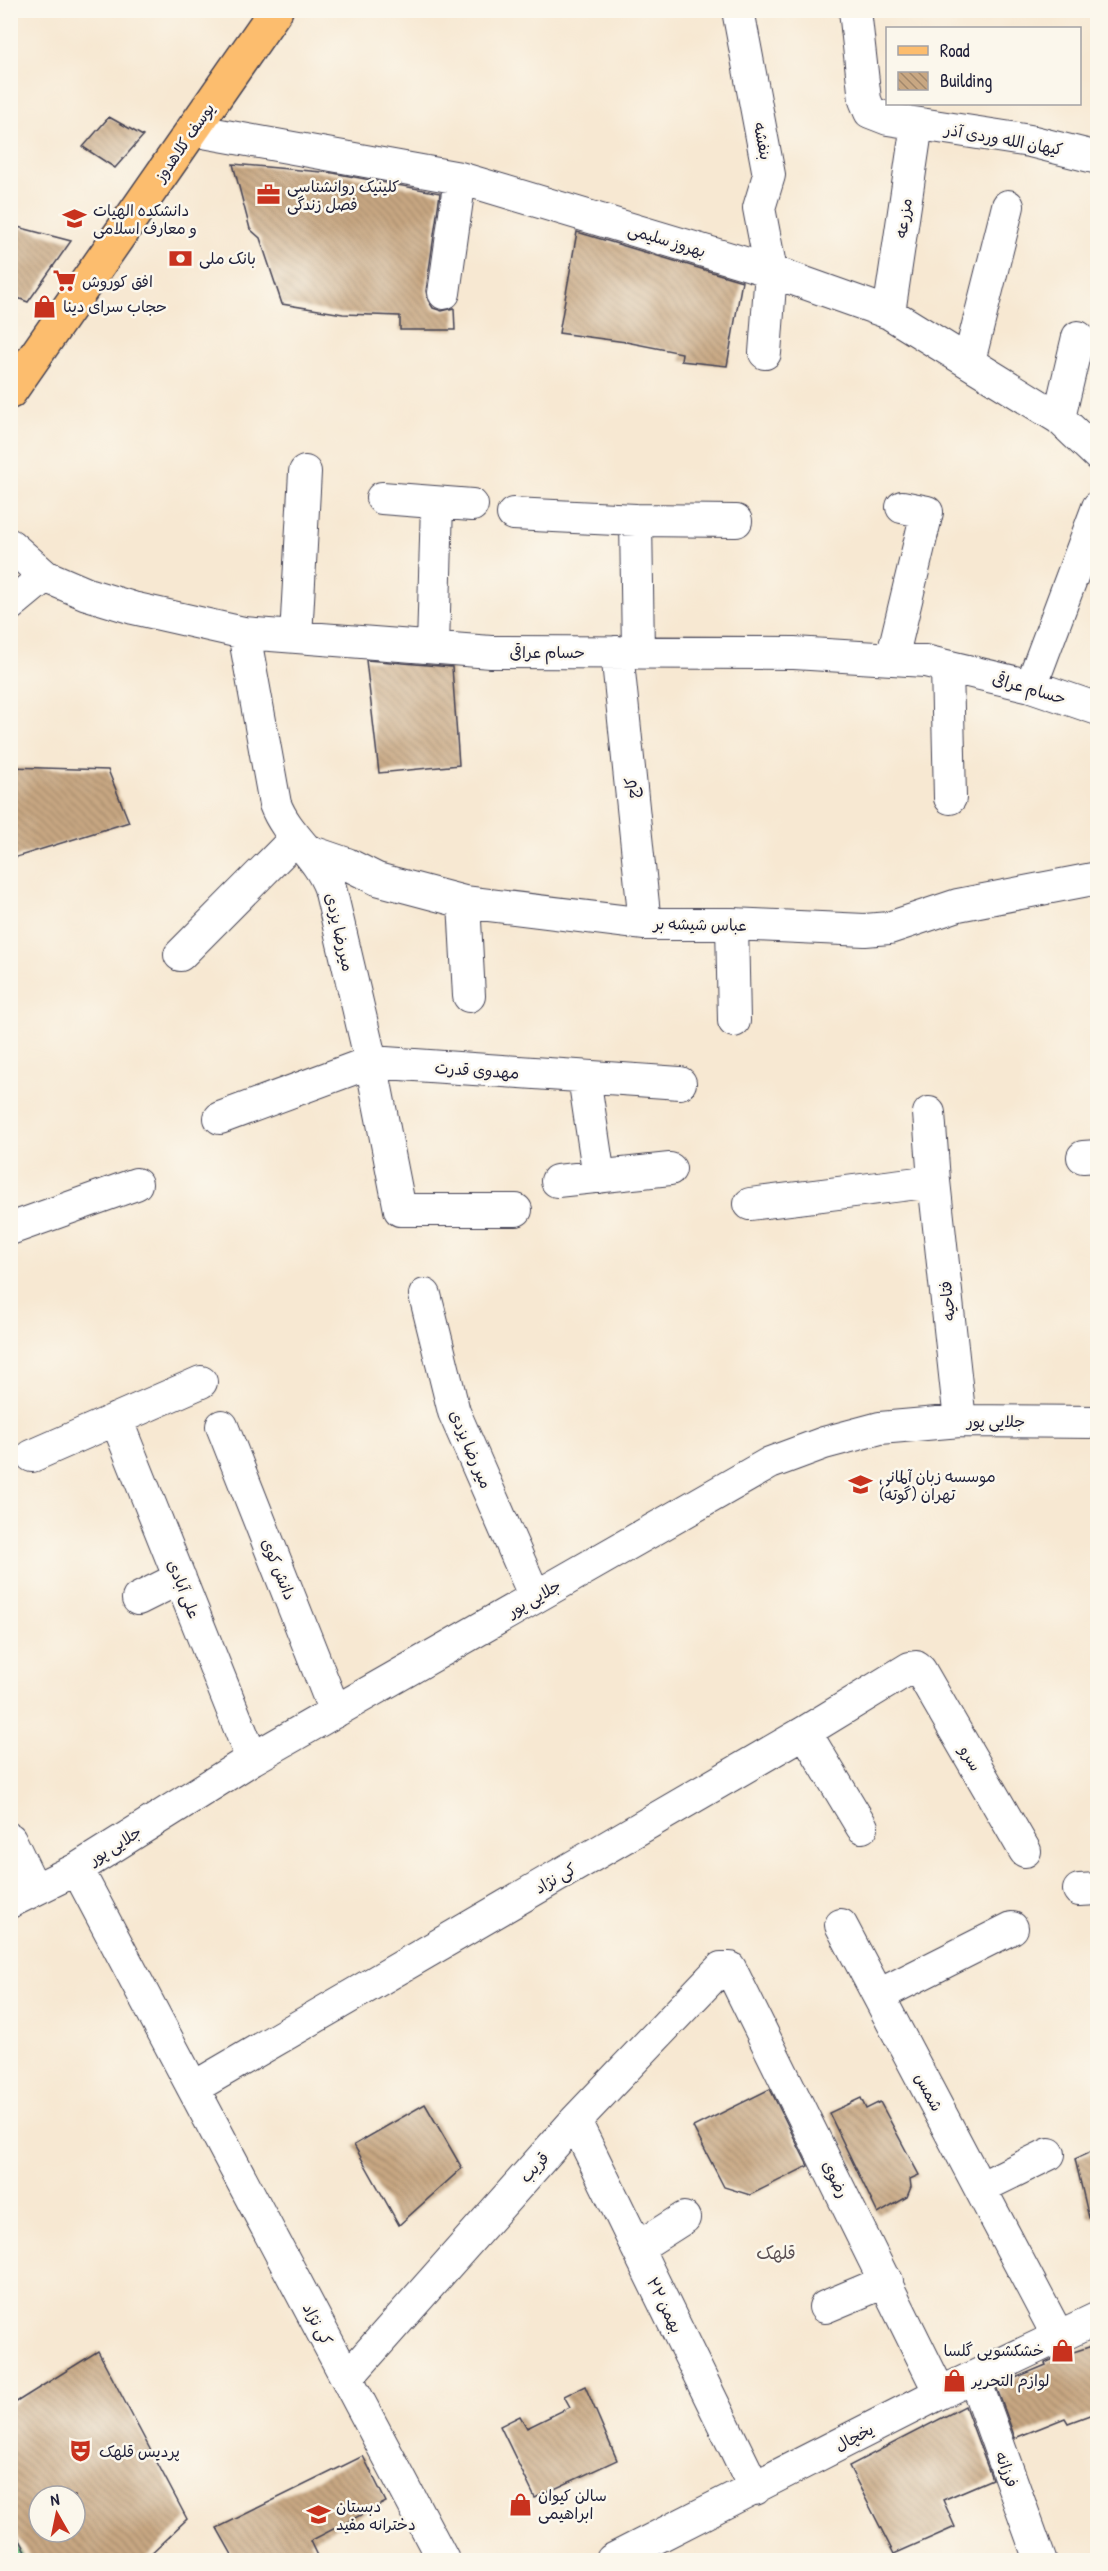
<svg xmlns="http://www.w3.org/2000/svg" width="1108" height="2571" viewBox="0 0 1108 2571" font-family="'Patrick Hand','Playpen Sans Arabic',sans-serif">
  <style>
    .green { fill: #86d797; stroke: #547c69; stroke-width: 1.5 }
    .building { fill: url(#building-back-hatch); fill-rule: evenodd }
    .lines { fill: none; stroke-linecap: round; stroke-linejoin: round }
    .minor-casing { stroke: #424052; stroke-width: 34 }
    .major-casing { stroke: #424052; stroke-width: 36 }
    .minor { stroke: #fff; stroke-width: 32 }
    .major { stroke: #fcbd6e; stroke-width: 33 }
    .labels { text-anchor: middle; stroke-width: 5; stroke-linejoin: round; paint-order: stroke }
    .street-label { font-size: 16px; fill: #22223b; stroke: #fbf7ec }
    .poi-label { font-size: 16px; fill: #22223b; stroke: #fbf7ec; text-anchor: start }
    .neighbourhood-label { font-size: 18px; fill: #5c5154; stroke: #fbf7ec }
  </style>
  <defs>
    <pattern id="building-back-hatch" width="6" height="6" patternUnits="userSpaceOnUse" patternTransform="scale(1.5)"><rect width="6" height="6" fill="#c8a782"/><path d="M-1 5l2 2M0 0l6 6M5-1l2 2" fill="none" stroke="#a2886c"/></pattern>
  </defs>
  <rect width="100%" height="100%" fill="#fbf7ec"/>
  <filter id="ink" filterUnits="userSpaceOnUse"><feTurbulence type="fractalNoise" baseFrequency=".0167" numOctaves="2"/><feDisplacementMap in="SourceGraphic" scale="12" xChannelSelector="R" yChannelSelector="G"/><feConvolveMatrix kernelMatrix="1 2 1 2 8 2 1 2 1" color-interpolation-filters="sRGB"/></filter>
  <filter id="wash" filterUnits="userSpaceOnUse"><feTurbulence type="fractalNoise" baseFrequency=".008" numOctaves="4" result="noise"/><feDisplacementMap in="SourceGraphic" scale="24" xChannelSelector="R" yChannelSelector="G"/><feGaussianBlur stdDeviation="1.35" result="paint"/><feColorMatrix in="noise" values="0 0 0 0 0 0 0 0 0 0 0 0 0 0 0 0 0 1.4 0 .05"/><feComposite in="paint" operator="in"/></filter>
  <g filter="url(#wash)">
    <rect width="100%" height="100%" fill="#f7e8d2"/>
    <path class="green" d="M 11,2535 L 24,2560 L 11,2560 Z"/>
    <g id="blocks">
      <path class="building" d="M 109,117 L 143,136 L 115,168 L 83,147 Z
        M 233,164 L 333,173 L 440,193 L 426,291 L 428,300 L 433,308 L 442,311 L 454,308 L 455,330 L 400,330 L 400,316 L 343,314 L 282,304 L 260,238 L 250,229 Z
        M 10,225 L 71,241 L 28,302 L 10,295 Z
        M 577,232 L 742,281 L 727,366 L 681,361 L 682,353 L 626,342 L 559,333 Z
        M 366,660 L 452,667 L 459,765 L 379,773 Z
        M 10,767 L 108,770 L 129,822 L 10,859 Z
        M 770,2089 L 808,2166 L 750,2195 L 724,2187 L 693,2127 Z
        M 861,2098 L 866,2109 L 880,2102 L 919,2175 L 910,2179 L 911,2187 L 907,2197 L 878,2214 L 829,2113 Z
        M 425,2104 L 462,2168 L 399,2225 L 354,2145 Z
        M 1095,2150 L 1098,2218 L 1089,2218 L 1075,2159 Z
        M 1098,2344 L 1098,2412 L 1068,2423 L 1065,2418 L 1015,2438 L 996,2386 L 1046,2365 L 1045,2363 L 1058,2357 Z
        M 98,2351 L 187,2519 L 144,2560 L 31,2560 L 10,2522 L 10,2406 ZM 39,2496 L 75,2496 L 75,2532 L 39,2532 Z
        M 585,2386 L 617,2460 L 535,2498 L 500,2426 L 520,2416 L 527,2428 L 570,2407 L 564,2396 Z
        M 965,2406 L 992,2479 L 943,2500 L 955,2527 L 894,2554 L 849,2466 Z
        M 363,2456 L 386,2502 L 310,2541 L 319,2560 L 235,2560 L 217,2528 Z"/>
    </g>
  </g>
  <g filter="url(#ink)">
    <use href="#blocks" fill-opacity="0" stroke="#424052" stroke-width="1.5"/>
    <g class="lines">
      <defs>
        <path id="minor" d="M 738,10 L 769,175 L 759,208 L 771,271 L 765,353
          M 855,10 L 865,100 L 870,112 L 888,119 L 1030,141 L 1098,158
          M 192,130 L 460,178 L 771,271 L 889,313 L 1059,418 L 1098,455
          M 444,293 L 460,178
          M 889,313 L 917,124
          M 969,361 L 1008,206
          M 1059,418 L 1078,337
          M 382,498 L 472,505
          M 513,514 L 636,520 L 736,521
          M 636,520 L 638,652
          M 10,545 L 45,576 L 87,594 L 133,608 L 244,633 L 491,652 L 794,653 L 925,661 L 1031,686 L 1098,709
          M 10,605 L 45,576
          M 244,633 L 275,804 C 287,836 318,855 330,888 L 371,1062 L 400,1210 L 516,1210
          M 296,637 L 305,472
          M 433,647 L 437,503
          M 617,652 L 645,924
          M 892,659 L 927,512 L 902,507
          M 947,667 L 950,798
          M 1031,686 L 1098,507
          M 306,850 L 347,864 L 377,879 L 464,902 L 645,924 L 732,924 L 865,930 L 889,928 L 958,905 L 1098,878
          M 464,902 L 469,996
          M 732,924 L 734,1021
          M 180,955 L 296,838
          M 584,1077 L 599,1177
          M 220,1118 L 371,1062 L 680,1083
          M 1083,1157 L 1098,1156
          M 557,1181 L 670,1169
          M 934,1181 L 960,1421
          M 750,1204 L 934,1181 L 929,1113
          M 10,1229 L 136,1184
          M 425,1295 L 454,1412 L 535,1597
          M 116,1419 L 252,1759
          M 222,1426 L 335,1712
          M 32,1456 L 201,1382
          M 138,1599 L 180,1578
          M 805,1732 L 862,1827
          M 10,1839 L 34,1889
          M 77,1869 L 443,2560
          M 1079,1890 L 1098,1889
          M 10,1902 L 77,1869 L 252,1759 L 770,1463 L 824,1443 L 880,1428 L 960,1421 L 1098,1422
          M 841,1925 L 1058,2336
          M 879,1995 L 1012,1928
          M 193,2088 L 805,1732 L 910,1668 L 916,1667 L 920,1670 L 1025,1851
          M 575,2121 L 755,2489
          M 980,2188 L 1049,2154
          M 637,2248 L 684,2218
          M 825,2307 L 887,2281
          M 974,2377 L 1040,2560
          M 347,2378 L 575,2121 L 721,1968 L 730,1968 L 940,2393
          M 612,2560 L 940,2393 L 1098,2318"/>
        <path id="major" d="M 10,392 L 276,10"/>
      </defs>
      <use href="#minor" class="minor-casing"/>
      <use href="#major" class="major-casing"/>
      <use href="#minor" class="minor"/>
      <use href="#major" class="major"/>
    </g>
  </g>
  <defs>
    <symbol id="office-bare" viewBox="-9 -9 18 18"><path d="M-6-3h4V-5.5h4V-3h4V5H-6ZM-1-4.5V-3h2v-1.5ZM-6 0V1H6V0Z" fill="#c8321e" stroke="#fbf7ec" stroke-width="2.5" paint-order="stroke"/></symbol>
    <symbol id="university-bare" viewBox="-9 -9 18 18"><path d="M0-5L7-2L0 1L-7-2ZM-4 1L0 2.5L4 1V4Q0 6-4 4Z" fill="#c8321e" stroke="#fbf7ec" stroke-width="2.5" paint-order="stroke"/></symbol>
    <symbol id="bank-bare" viewBox="-9 -9 18 18"><path d="M-6-4H6V4H-6ZM0-2.3a2.3 2.3 0 1 0 0 4.6a2.3 2.3 0 1 0 0-4.6Z" fill="#c8321e" stroke="#fbf7ec" stroke-width="2.5" paint-order="stroke"/></symbol>
    <symbol id="supermarket-bare" viewBox="-9 -9 18 18"><path d="M-6-5.5h2.5l.6 2H6L4.5 2H-2.5L-4.4-4H-6ZM-1.5 3.2a1.3 1.3 0 1 0 .1 0ZM3 3.2a1.3 1.3 0 1 0 .1 0Z" fill="#c8321e" stroke="#fbf7ec" stroke-width="2.5" paint-order="stroke"/></symbol>
    <symbol id="shop-bare" viewBox="-9 -9 18 18"><path d="M-5-2.5h2.3a2.7 3.5 0 0 1 5.4 0H5L5.5 6h-11ZM-1.5-2.5h3a1.5 2.3 0 0 0-3 0Z" fill="#c8321e" stroke="#fbf7ec" stroke-width="2.5" paint-order="stroke"/></symbol>
    <symbol id="school-bare" viewBox="-9 -9 18 18"><path d="M0-5L7-2L0 1L-7-2ZM-4 1L0 2.5L4 1V4Q0 6-4 4Z" fill="#c8321e" stroke="#fbf7ec" stroke-width="2.5" paint-order="stroke"/></symbol>
    <symbol id="theatre-bare" viewBox="-9 -9 18 18"><path d="M-5-5.5Q0-4 5-5.5V0Q5 5 0 6Q-5 5-5 0ZM-3.3-2.5H-1v1.5H-3.3ZM1-2.5H3.3v1.5H1ZM-2.8 1Q0 5.5 2.8 1Z" fill="#c8321e" stroke="#fbf7ec" stroke-width="2.5" paint-order="stroke"/></symbol>
  </defs>
  <g fill-rule="evenodd">
    <use href="#office-bare" x="252" y="178" width="33" height="33"/>
    <use href="#university-bare" x="58" y="202" width="33" height="33"/>
    <use href="#bank-bare" x="164" y="242" width="33" height="33"/>
    <use href="#supermarket-bare" x="48" y="264" width="33" height="33"/>
    <use href="#shop-bare" x="28" y="290" width="33" height="33"/>
    <use href="#school-bare" x="844" y="1468" width="33" height="33"/>
    <use href="#shop-bare" x="1046" y="2334" width="33" height="33"/>
    <use href="#shop-bare" x="938" y="2364" width="33" height="33"/>
    <use href="#theatre-bare" x="64" y="2434" width="33" height="33"/>
    <use href="#shop-bare" x="504" y="2488" width="33" height="33"/>
    <use href="#school-bare" x="302" y="2498" width="33" height="33"/>
  </g>
  <g class="labels">
    <g class="street-label">
      <text transform="translate(1004 139) rotate(10)" y="6">کیهان الله وردی آذر</text>
      <text transform="translate(763 141) rotate(79)" y="6">بنفشه</text>
      <text transform="translate(184 142) rotate(-55)" y="6">یوسف کلاهدوز</text>
      <text transform="translate(903 218) rotate(-82)" y="6">مزرعه</text>
      <text transform="translate(667 240) rotate(17)" y="6">بهروز سلیمی</text>
      <text x="547" y="658">حسام عراقی</text>
      <text transform="translate(1029 688) rotate(16)" y="6">حسام عراقی</text>
      <text transform="translate(631 788) rotate(-96)" y="6">کاج</text>
      <text transform="translate(700 924) rotate(1)" y="6">عباس شیشه بر</text>
      <text transform="translate(340 932) rotate(77)" y="6">میررضا یزدی</text>
      <text transform="translate(477 1070) rotate(4)" y="6">مهدوی قدرت</text>
      <text transform="translate(947 1301) rotate(-96)" y="6">فتاحیه</text>
      <text x="996" y="1427">جلایی پور</text>
      <text transform="translate(471 1449) rotate(67)" y="6">میر رضا یزدی</text>
      <text transform="translate(279 1569) rotate(68)" y="6">دانش کوی</text>
      <text transform="translate(184 1589) rotate(68)" y="6">علی آبادی</text>
      <text transform="translate(534 1598) rotate(-30)" y="6">جلایی پور</text>
      <text transform="translate(971 1758) rotate(60)" y="6">سرو</text>
      <text transform="translate(115 1845) rotate(-32)" y="6">جلایی پور</text>
      <text transform="translate(555 1878) rotate(-30)" y="6">کی نژاد</text>
      <text transform="translate(929 2092) rotate(62)" y="6">شمس</text>
      <text transform="translate(534 2167) rotate(-48)" y="6">قریب</text>
      <text transform="translate(836 2179) rotate(64)" y="6">رضوی</text>
      <text transform="translate(665 2305) rotate(64)" y="6">۲۲ بهمن</text>
      <text transform="translate(318 2324) rotate(62)" y="6">کی نژاد</text>
      <text transform="translate(854 2437) rotate(-28)" y="6">یخچال</text>
      <text transform="translate(1007 2469) rotate(70)" y="6">فرزانه</text>
    </g>
    <g class="poi-label">
      <text x="287" y="192">کلینیک روانشناسی<tspan x="287" dy="18">فصل زندگی</tspan></text>
      <text x="93" y="216">دانشکده الهیات<tspan x="93" dy="18">و معارف اسلامی</tspan></text>
      <text x="199" y="264">بانک ملی</text>
      <text x="82" y="287">افق کوروش</text>
      <text x="63" y="312">حجاب سرای دینا</text>
      <text x="879" y="1482">موسسه زبان آلمانی<tspan x="879" dy="18">تهران (گوته)</tspan></text>
      <text x="1044" y="2356" text-anchor="end">خشکشویی گلسا</text>
      <text x="972" y="2386">لوازم التحریر</text>
      <text x="99" y="2457">پردیس قلهک</text>
      <text x="538" y="2501">سالن کیوان<tspan x="538" dy="18">ابراهیمی</tspan></text>
      <text x="336" y="2512">دبستان<tspan x="336" dy="18">دخترانه مفید</tspan></text>
    </g>
    <g class="neighbourhood-label">
      <text x="776" y="2259">قلهک</text>
    </g>
  </g>
  <rect width="1108" height="2571" fill="none" stroke="#fbf7ec" stroke-width="36"/>
  <rect x="886" y="27" width="195" height="78" fill="#fbf7ec" stroke="#a4a2a5" stroke-width="1.5"/>
  <rect x="898" y="46" width="30" height="9" fill="#fcbd6e" stroke="#a4a2a5" stroke-width="1.5"/>
  <text x="940" y="57" font-size="18" fill="#22223b">Road</text>
  <rect x="898" y="72" width="30" height="18" fill="url(#building-back-hatch)" stroke="#a4a2a5" stroke-width="1.5"/>
  <text x="940" y="87" font-size="18" fill="#22223b">Building</text>
  <g transform="translate(57 2514) rotate(351)"><circle r="28" fill="#fbf7ec" stroke="#a4a2a5" stroke-width="1.5"/>
  <path d="M0-4.5L10 22L0 15L-10 22Z" fill="#c8321e"/>
  <text y="-9" font-size="16" font-weight="bold" text-anchor="middle" fill="#22223b">N</text>
  </g>
</svg>
